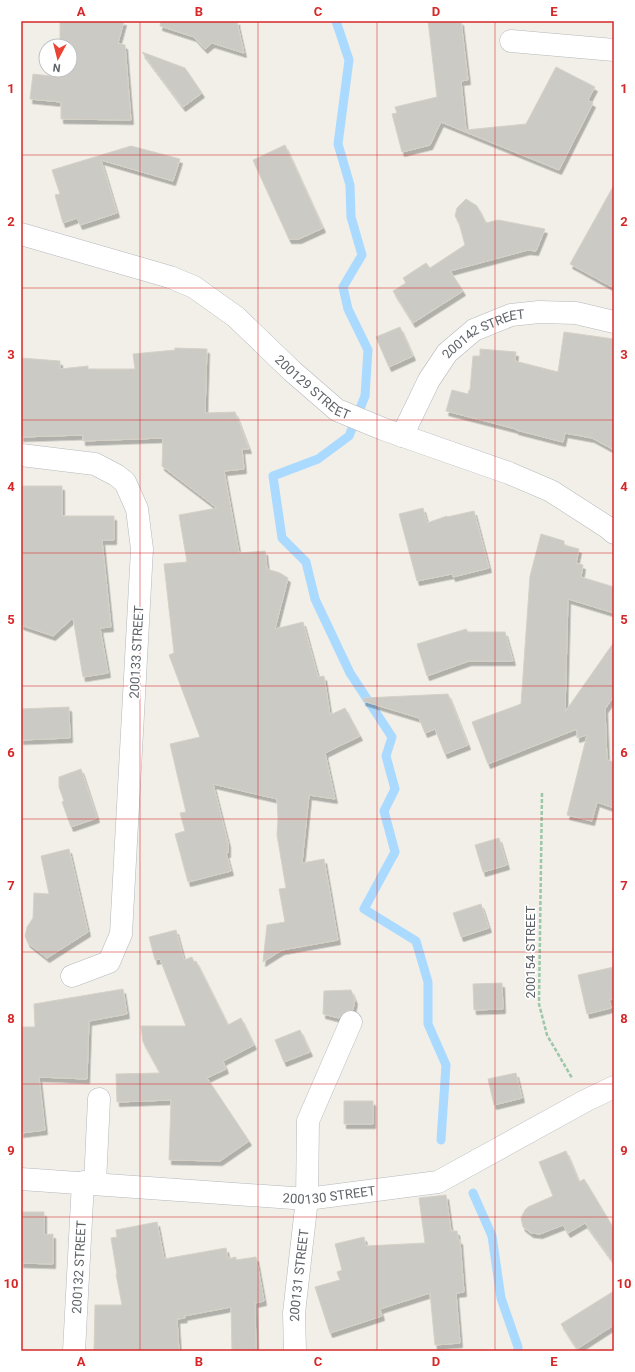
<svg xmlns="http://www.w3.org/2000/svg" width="635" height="1372" viewBox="0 0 635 1372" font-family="Roboto,sans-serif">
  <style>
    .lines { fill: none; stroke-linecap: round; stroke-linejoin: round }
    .stream { stroke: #aadaff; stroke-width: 9 }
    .building { fill: #cccac5; stroke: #d6d1c6; filter: url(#shadow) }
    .minor-casing { stroke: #b5b8bc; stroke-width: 23 }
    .path { stroke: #9cc7a9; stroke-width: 2.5; stroke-dasharray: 4 2; stroke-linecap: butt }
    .minor { stroke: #fff; stroke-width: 22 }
    .grid { fill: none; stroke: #d62828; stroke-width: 1; stroke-opacity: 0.55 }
    .labels { text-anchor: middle; stroke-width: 3.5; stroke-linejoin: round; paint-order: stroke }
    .street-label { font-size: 13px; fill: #5f6368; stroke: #fff }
    .neatline { fill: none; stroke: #d62828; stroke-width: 1.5 }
    .grid-label { font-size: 13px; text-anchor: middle; font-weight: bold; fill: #d62828 }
  </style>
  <defs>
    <filter id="shadow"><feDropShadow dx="2.5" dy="4.5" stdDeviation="0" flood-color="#0004"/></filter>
  </defs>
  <rect width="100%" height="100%" fill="#f1efe8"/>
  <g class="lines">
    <path class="stream" d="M 336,21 L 349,60 L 338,144 L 350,185 L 351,217 L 362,255 L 343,287 L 348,309 L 368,350 L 365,396 L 349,436 L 318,459 L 273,476 L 282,538 L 306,562 L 315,599 L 350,673 L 392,737 L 386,756 L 395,789 L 384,811 L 395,852 L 364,909 L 416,941 L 428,982 L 428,1024 L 446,1065 L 441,1140
      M 473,1193 L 492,1236 L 501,1298 L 518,1347 L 518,1351"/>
  </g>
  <path class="building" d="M 60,21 L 124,21 L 118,43 L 125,45 L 131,120 L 61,119 L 61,102 L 30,99 L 33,74 L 59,77 L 59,70 L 70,70 L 70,46 L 60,46 Z
    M 161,21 L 238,21 L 237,22 L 244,53 L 212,43 L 205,49 L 194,37 L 160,26 Z
    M 428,21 L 461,21 L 468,80 L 461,81 L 466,130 L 526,124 L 556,67 L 595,87 L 588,100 L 593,103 L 559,170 L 441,122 L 430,145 L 402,152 L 392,114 L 397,113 L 395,107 L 437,97 Z
    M 142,52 L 185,68 L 202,93 L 183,107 Z
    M 285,145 L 323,228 L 299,239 L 289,239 L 253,160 Z
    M 131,146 L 180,159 L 173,181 L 101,160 L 117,213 L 80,225 L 77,218 L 63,223 L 55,195 L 60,194 L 52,170 Z
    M 614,185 L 614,288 L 570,264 Z
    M 466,199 L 474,204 L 477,206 L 486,223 L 498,220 L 545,229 L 536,251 L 528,250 L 450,271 L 463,291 L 413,323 L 393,291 L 406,283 L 403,278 L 426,263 L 430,268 L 465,245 L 459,223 L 455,216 L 457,208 Z
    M 400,327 L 413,356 L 389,367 L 376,337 Z
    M 564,332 L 614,339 L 614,450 L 592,438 L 565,433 L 563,442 L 516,430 L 516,429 L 446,411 L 452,390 L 468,394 L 469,390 L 470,390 L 473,356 L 480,356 L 480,349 L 516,352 L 515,361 L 558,372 Z
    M 175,348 L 207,349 L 205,413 L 235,412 L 249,449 L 242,449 L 244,469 L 224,471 L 239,553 L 265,551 L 267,569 L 280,573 L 288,578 L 275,629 L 303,622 L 318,677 L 324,676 L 330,715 L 345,708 L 360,736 L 325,753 L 335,799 L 309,795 L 302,863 L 324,859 L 338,940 L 282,950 L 263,962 L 267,925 L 285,922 L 279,889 L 286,888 L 277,835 L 278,819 L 277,799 L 213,784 L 228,843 L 228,853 L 226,853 L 231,871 L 188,882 L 175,834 L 185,831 L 180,813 L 186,812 L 170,744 L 200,737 L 169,655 L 174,653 L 164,564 L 187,562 L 179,515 L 217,508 L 162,466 L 163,438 L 83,441 L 83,435 L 21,437 L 21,358 L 60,361 L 60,369 L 88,366 L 88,369 L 135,369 L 133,354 L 175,350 Z
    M 21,486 L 62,486 L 62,516 L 114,516 L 114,540 L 102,540 L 111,627 L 100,628 L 108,673 L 83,677 L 73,618 L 53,636 L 21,625 Z
    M 423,508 L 427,523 L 447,516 L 447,517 L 474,511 L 489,568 L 453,577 L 452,574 L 417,581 L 399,514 Z
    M 541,534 L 564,541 L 564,545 L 579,549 L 576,563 L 583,565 L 581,577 L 614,587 L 614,613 L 568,599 L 565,712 L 614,642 L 614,696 L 605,709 L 607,760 L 614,762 L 614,808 L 597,802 L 592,821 L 567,815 L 587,735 L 577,738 L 577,729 L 488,764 L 472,722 L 521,704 L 530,576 Z
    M 466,629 L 468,632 L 505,632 L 513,661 L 469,661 L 427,676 L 417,644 Z
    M 448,694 L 468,745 L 445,754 L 435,729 L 425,733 L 419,718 L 363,701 L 364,698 Z
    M 69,707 L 70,738 L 21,740 L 21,709 Z
    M 81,769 L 97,818 L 71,827 L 62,802 L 64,801 L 59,787 L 59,777 Z
    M 499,838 L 507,865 L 483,872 L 475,845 Z
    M 69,849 L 88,932 L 47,958 L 28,943 L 25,936 L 27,927 L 33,918 L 34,893 L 49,894 L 41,856 Z
    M 481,904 L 489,928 L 461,937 L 453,913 Z
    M 176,930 L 184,960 L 192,957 L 194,962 L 196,961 L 228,1025 L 241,1018 L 254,1045 L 223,1061 L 226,1069 L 207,1078 L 249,1141 L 220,1161 L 169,1160 L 171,1100 L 117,1102 L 116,1074 L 160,1073 L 143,1042 L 141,1026 L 186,1026 L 160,959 L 155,960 L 149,937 Z
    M 614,967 L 614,999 L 609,1000 L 611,1008 L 587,1014 L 578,975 Z
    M 502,983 L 503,1009 L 474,1010 L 473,984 Z
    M 123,989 L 127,1014 L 89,1021 L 87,1079 L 39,1077 L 45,1130 L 21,1133 L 21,1027 L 35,1027 L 34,1004 Z
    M 351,990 L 355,1000 L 353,1010 L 349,1010 L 344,1012 L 339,1018 L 323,1014 L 324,991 Z
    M 300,1030 L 310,1052 L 284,1062 L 275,1040 Z
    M 516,1073 L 522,1098 L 494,1105 L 488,1079 Z
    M 344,1101 L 373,1101 L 373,1124 L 344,1124 Z
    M 566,1151 L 579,1182 L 584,1179 L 614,1229 L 614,1263 L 585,1223 L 568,1233 L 563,1225 L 540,1234 L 531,1233 L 523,1227 L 521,1218 L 525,1210 L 528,1207 L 553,1196 L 539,1162 Z
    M 446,1195 L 451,1231 L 457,1231 L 458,1240 L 460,1240 L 464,1292 L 456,1293 L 460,1343 L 435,1345 L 430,1293 L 380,1309 L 382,1316 L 330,1333 L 315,1287 L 340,1280 L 337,1272 L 342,1270 L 335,1244 L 364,1237 L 366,1246 L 425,1243 L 419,1198 Z
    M 21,1212 L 44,1212 L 44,1235 L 53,1234 L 53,1264 L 21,1263 Z
    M 157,1222 L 164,1259 L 226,1248 L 228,1259 L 236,1257 L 236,1260 L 256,1257 L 264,1301 L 255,1303 L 256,1351 L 232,1351 L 231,1307 L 184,1316 L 185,1318 L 177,1319 L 179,1351 L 94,1351 L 95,1305 L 122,1305 L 116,1274 L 117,1274 L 111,1238 L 117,1237 L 116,1230 Z
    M 614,1291 L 614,1325 L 577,1349 L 561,1324 Z"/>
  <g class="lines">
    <defs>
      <g id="minor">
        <path d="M 511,41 L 614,50"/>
        <path id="s1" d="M 21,234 L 170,277 L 194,287 L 236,317 L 292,371 L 337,410 L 383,429 L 509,473 L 551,491 L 607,527 L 614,533"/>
        <path id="s2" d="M 402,436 L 429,380 L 447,353 L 474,330 L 511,315 L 539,312 L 576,313 L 614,322"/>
        <path d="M 21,455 L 95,464 L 116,475 L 125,482 L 137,509 L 142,549 L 121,934 L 109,962 L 72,976"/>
        <path id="s3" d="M 21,1179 L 307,1199 L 438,1182 L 585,1101 L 614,1087"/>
        <path d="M 95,1183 L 99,1099"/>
        <path id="s4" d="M 74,1351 L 83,1182"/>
        <path id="s5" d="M 295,1351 L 294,1313 L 307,1199 L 308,1121 L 351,1022"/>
      </g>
    </defs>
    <use href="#minor" class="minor-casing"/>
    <path class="path" d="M 542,793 L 539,1004 L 547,1035 L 572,1078"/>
    <use href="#minor" class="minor"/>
  </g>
  <path class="grid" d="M 140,21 L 140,1351M 258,21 L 258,1351M 377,21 L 377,1351M 495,21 L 495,1351M 21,155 L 614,155M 21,288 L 614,288M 21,420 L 614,420M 21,553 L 614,553M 21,686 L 614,686M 21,819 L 614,819M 21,952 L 614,952M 21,1084 L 614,1084M 21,1217 L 614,1217"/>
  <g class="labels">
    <g class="street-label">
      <text dy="5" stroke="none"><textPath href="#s2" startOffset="137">200142 STREET</textPath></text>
      <text dy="5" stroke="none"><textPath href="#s1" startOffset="337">200129 STREET</textPath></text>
      <text transform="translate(136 652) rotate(-87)" y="5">200133 STREET</text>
      <text transform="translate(530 952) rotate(-90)" y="5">200154 STREET</text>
      <text dy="5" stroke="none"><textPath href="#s3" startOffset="309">200130 STREET</textPath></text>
      <text dy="5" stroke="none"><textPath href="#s4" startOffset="84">200132 STREET</textPath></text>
      <text dy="5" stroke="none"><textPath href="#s5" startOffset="76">200131 STREET</textPath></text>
    </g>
  </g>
  <rect width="635" height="1372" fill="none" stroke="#ffffff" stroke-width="44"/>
  <g transform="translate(58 58) rotate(187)"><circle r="19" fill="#ffffff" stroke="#bfc1c3"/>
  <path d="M0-3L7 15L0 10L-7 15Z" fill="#ea4335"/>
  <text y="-6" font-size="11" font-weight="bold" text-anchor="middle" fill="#5f6368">N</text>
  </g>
  <rect x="22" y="22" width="591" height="1328" class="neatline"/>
  <g class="grid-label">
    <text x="81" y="16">A</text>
    <text x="199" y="16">B</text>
    <text x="318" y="16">C</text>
    <text x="436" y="16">D</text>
    <text x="554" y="16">E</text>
    <text x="11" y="93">1</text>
    <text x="624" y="93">1</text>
    <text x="11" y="226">2</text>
    <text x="624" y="226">2</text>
    <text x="11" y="359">3</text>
    <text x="624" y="359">3</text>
    <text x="11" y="491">4</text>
    <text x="624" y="491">4</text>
    <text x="11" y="624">5</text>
    <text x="624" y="624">5</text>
    <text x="11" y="757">6</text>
    <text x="624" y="757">6</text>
    <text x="11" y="890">7</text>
    <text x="624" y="890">7</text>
    <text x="11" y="1023">8</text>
    <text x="624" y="1023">8</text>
    <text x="11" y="1155">9</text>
    <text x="624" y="1155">9</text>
    <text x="11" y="1288">10</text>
    <text x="624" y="1288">10</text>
    <text x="81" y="1366">A</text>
    <text x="199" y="1366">B</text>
    <text x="318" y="1366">C</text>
    <text x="436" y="1366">D</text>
    <text x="554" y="1366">E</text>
  </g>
</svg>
